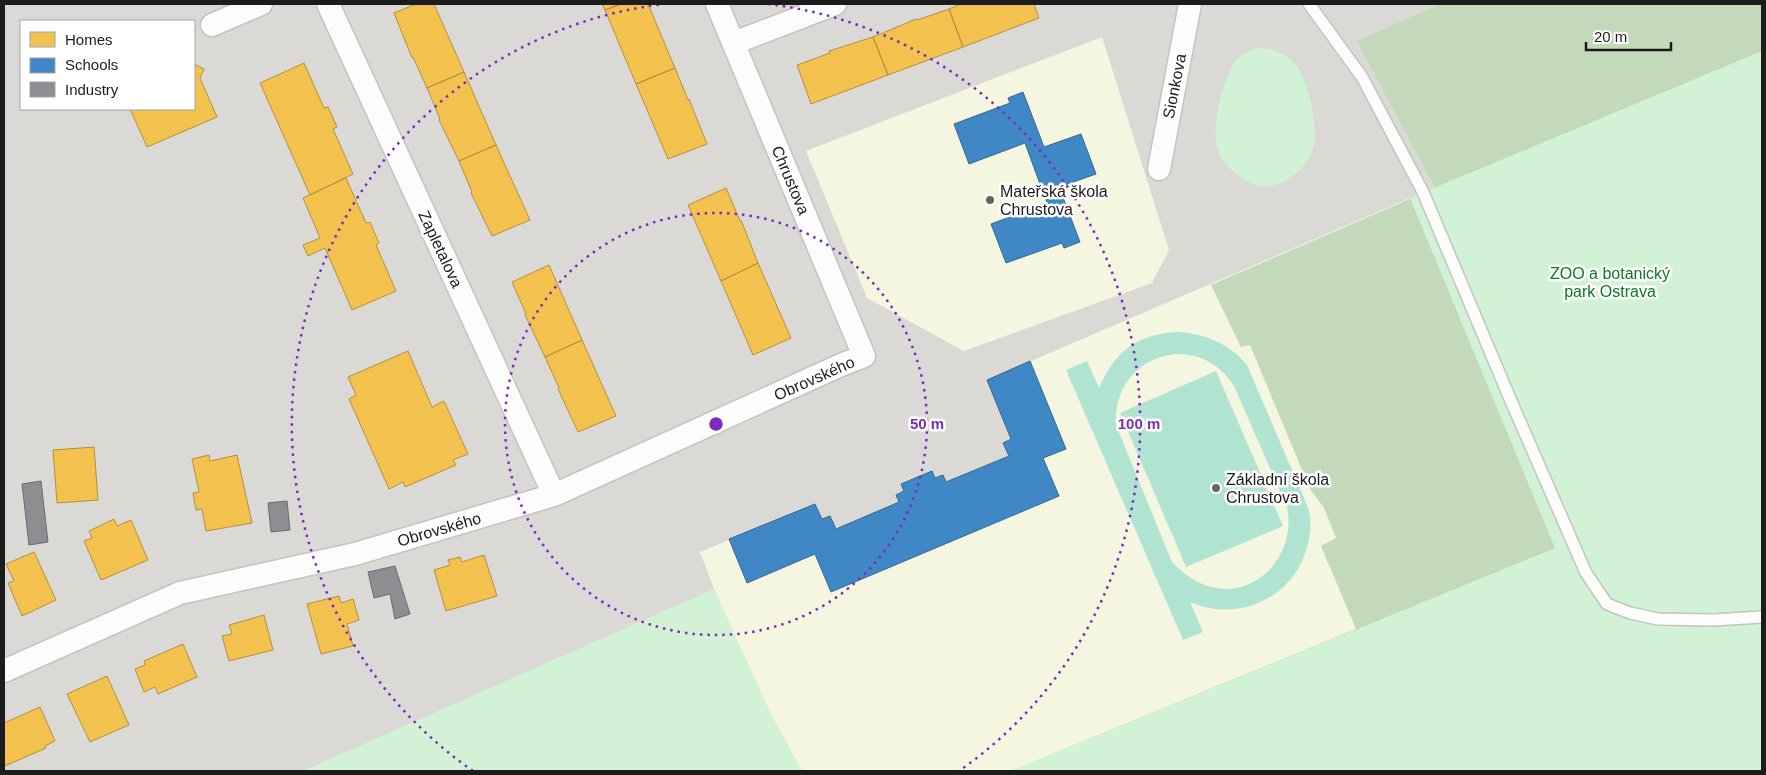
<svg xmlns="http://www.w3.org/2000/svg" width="1766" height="775" viewBox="0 0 1766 775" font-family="Arial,sans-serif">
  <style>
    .residential { fill: #dad9d6; fill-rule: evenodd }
    .education { fill: #f4f6df }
    .forest { fill: #c2daba }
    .park { fill: #d2f2d6 }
    .pitch { fill: #b0e3d2; fill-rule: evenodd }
    .homes { fill: #f2c14e; stroke: #b2903f }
    .schools { fill: #3f88c5; stroke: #346892 }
    .industry { fill: #8d8d92; stroke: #6b6b6f }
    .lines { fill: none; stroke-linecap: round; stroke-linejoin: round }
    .lane-casing { stroke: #c3c3c1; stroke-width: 14 }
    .street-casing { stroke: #c3c3c1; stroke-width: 25 }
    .lane { stroke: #fcfcfb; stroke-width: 11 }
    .street { stroke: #fcfcfb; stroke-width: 22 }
    .ring { fill: none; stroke: #7b2cbf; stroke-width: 2.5; stroke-dasharray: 2.5 5 }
    .poi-dot { fill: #646462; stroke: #fff; stroke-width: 2 }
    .labels { text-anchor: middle; stroke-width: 5; stroke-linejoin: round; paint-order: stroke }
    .street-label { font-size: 16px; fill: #1c1c1c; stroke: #fff }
    .poi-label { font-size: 16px; fill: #1c1c1c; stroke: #fff; text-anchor: start }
    .park-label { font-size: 16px; fill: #0c7920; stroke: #fff }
    .centre { fill: #7b2cbf; stroke: #fff; stroke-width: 2.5 }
    .ring-label { font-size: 15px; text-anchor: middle; font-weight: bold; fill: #7b2cbf; stroke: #fff; stroke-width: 5; stroke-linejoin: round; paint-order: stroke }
  </style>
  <rect width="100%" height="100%" fill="#ebeae5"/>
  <path class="residential" d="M 4,4 L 1440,4 L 1358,41 L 1435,188 L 1411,198 L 1011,771 L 802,771 L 714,590 L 303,771 L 4,771 ZM 21,21 L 194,21 L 194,109 L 21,109 Z"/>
  <path class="education" d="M 1102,37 L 1169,250 L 1152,283 L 964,351 L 867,298 L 806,151 Z
    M 1410,198 L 1414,605 L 1011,771 L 802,771 L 770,712 L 714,589 L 700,552 L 815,504 L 822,518 L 830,516 L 836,529 L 899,502 L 896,495 L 904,491 L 901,484 L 932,471 L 935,478 L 943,475 L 946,482 L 1009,456 L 1003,443 L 1011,438 L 987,380 Z"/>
  <path class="forest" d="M 1440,4 L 1762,4 L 1762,601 L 1011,771 L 1356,629 L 1321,546 L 1336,538 L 1324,508 L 1310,489 L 1250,345 L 1241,347 L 1211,285 L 1435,188 L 1357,41 Z"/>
  <path class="park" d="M 1255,48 C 1269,48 1283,51 1293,62 C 1308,76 1318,125 1314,145 C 1311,161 1295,178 1280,183 C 1273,185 1265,189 1258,186 C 1248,183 1240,176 1232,170 C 1205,151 1217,103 1227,78 C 1230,72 1232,65 1236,60 C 1240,55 1249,52 1255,48 Z
    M 1762,51 L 1762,771 L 1011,771 L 1555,548 L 1410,198 Z
    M 714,589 L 770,712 L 802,771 L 303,771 Z"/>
  <path class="pitch" d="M 1176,332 C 1203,333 1229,343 1247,365 L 1307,505 C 1312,518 1311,533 1307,547 C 1294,598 1238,623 1190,602 L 1203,632 L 1183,640 L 1066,370 L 1087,361 L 1099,388 C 1115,352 1135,335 1176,332 ZM 1175,354 C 1200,353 1221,365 1234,386 L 1287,507 C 1298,558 1250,606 1200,583 C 1189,578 1180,570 1172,562 L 1116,425 C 1114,387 1137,359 1175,354 Z
    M 1216,371 L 1283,526 L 1186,567 L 1120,413 Z"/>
  <path class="homes" d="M 416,4 L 434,4 L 464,72 L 427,88 L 413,57 L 412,58 L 394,13 Z
    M 602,4 L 621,4 L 605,10 Z
    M 621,4 L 648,4 L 675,68 L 636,84 L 605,10 Z
    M 961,4 L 1034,4 L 1039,18 L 963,47 L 949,9 Z
    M 949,9 L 963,47 L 888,75 L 873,37 L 916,19 L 917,20 Z
    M 873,37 L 888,75 L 811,104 L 797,65 L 830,53 L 829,51 Z
    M 304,63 L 324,108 L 328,107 L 337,127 L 333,129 L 353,174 L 310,195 L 260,83 Z
    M 194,64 L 204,69 L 200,78 L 217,117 L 147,147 L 130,109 L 194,109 Z
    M 675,68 L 688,100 L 689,99 L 707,144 L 668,159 L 636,84 Z
    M 464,72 L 496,145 L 459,161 L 439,120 L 440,119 L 427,88 Z
    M 496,145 L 530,220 L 492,236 L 471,193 L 472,192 L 459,161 Z
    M 346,178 L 366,223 L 370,222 L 379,243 L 376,245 L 396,291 L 352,310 L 325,248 L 308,256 L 303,245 L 320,238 L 303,198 Z
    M 726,188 L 740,221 L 741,220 L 758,263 L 721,281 L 688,205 Z
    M 758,263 L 791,338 L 753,355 L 721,281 Z
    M 549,265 L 582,340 L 545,357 L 525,315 L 526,314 L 512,282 Z
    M 582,340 L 616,416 L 578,432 L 558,389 L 559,388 L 545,357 Z
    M 408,351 L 432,407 L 444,401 L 468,454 L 453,460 L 456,465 L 405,487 L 403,482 L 389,489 L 349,399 L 356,395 L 348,377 Z
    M 94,447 L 98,500 L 57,503 L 53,450 Z
    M 209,455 L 210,461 L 237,455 L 252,523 L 206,531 L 202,509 L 196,510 L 193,493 L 199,492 L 192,459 Z
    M 114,519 L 117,526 L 131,520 L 148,560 L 101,580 L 84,541 L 92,538 L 89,531 Z
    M 34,552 L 56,600 L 22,616 L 8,583 L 14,581 L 6,564 Z
    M 484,555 L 497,596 L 446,611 L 434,570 L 450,565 L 448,560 L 460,557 L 462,562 Z
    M 339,596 L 341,603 L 353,599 L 359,620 L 347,624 L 353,646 L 321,654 L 307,604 Z
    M 264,615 L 273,650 L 229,661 L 222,636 L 232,634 L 229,625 Z
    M 183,644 L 197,677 L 158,694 L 155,687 L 144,692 L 135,669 L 145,665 L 144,661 Z
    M 107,676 L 129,725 L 90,742 L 67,694 Z
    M 40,707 L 55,741 L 45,746 L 46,748 L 5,766 L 4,762 L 4,723 Z"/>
  <path class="schools" d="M 1023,92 L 1044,147 L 1081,134 L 1096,174 L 1059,187 L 1080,242 L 1064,248 L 1062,243 L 1006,263 L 991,224 L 1047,203 L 1025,143 L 969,164 L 954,124 L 1010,103 L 1008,98 Z
    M 1030,361 L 1066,449 L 1043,458 L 1059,496 L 831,592 L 815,554 L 747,583 L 729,539 L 815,504 L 822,519 L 830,516 L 836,529 L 899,502 L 896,495 L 904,491 L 901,484 L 932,471 L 935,478 L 943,475 L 946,482 L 1009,456 L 1003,443 L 1011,439 L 987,380 Z"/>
  <path class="industry" d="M 41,481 L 48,542 L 29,545 L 22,484 Z
    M 287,501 L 290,530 L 271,532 L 268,503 Z
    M 395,566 L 410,614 L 395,619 L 390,594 L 374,598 L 368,572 Z"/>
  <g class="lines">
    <defs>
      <path id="lane" d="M 1309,4 L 1362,77 L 1423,192 L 1511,401 L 1586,573 L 1607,604 L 1630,613 L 1658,619 L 1713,620 L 1762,617"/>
      <path id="street" d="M 328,4 L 554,495
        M 212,25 L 261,4
        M 734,43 L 835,4
        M 1159,169 L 1190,4
        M 4,671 L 180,593 L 355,554 L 554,495 L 841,365 L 864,356 L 717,4"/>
    </defs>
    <use href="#lane" class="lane-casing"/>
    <use href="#street" class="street-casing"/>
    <use href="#lane" class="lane"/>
    <use href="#street" class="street"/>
  </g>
  <g class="ring">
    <circle cx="716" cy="424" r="211"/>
    <path d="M473 771A423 423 0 0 1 664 4M768 4A423 423 0 0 1 959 771"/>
  </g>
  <g class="poi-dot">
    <circle cx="990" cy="200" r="5"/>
    <circle cx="1216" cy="488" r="5"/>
  </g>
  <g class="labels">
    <g class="street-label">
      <text transform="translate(1174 86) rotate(-79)" y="6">Sionkova</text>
      <text transform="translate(791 180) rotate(67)" y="6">Chrustova</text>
      <text transform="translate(441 249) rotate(65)" y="6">Zapletalova</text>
      <text transform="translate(814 378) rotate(-24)" y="6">Obrovského</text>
      <text transform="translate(439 529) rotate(-16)" y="6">Obrovského</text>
    </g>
    <g class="poi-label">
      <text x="1000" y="197">Mateřská škola<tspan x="1000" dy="18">Chrustova</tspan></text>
      <text x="1226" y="485">Základní škola<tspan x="1226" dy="18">Chrustova</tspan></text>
    </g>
    <g class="park-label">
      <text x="1610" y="279">ZOO a botanický<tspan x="1610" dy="18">park Ostrava</tspan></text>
    </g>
  </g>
  <circle cx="716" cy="424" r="8" class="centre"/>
  <g class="ring-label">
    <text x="927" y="429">50 m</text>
    <text x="1139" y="429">100 m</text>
  </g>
  <rect width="1766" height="775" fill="none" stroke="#1c1c1c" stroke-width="10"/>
  <rect x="20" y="20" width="175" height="90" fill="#ffffff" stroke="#a4a4a4"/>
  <rect x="30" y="32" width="25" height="15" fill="#f2c14e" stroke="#a4a4a4"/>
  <text x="65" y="45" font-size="15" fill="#1c1c1c">Homes</text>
  <rect x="30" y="58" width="25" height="15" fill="#3f88c5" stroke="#a4a4a4"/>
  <text x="65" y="70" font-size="15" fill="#1c1c1c">Schools</text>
  <rect x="30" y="82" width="25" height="15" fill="#8d8d92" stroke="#a4a4a4"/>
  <text x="65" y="95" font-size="15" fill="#1c1c1c">Industry</text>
  <path d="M1586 42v8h85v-8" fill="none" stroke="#1c1c1c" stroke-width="2.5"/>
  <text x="1594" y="42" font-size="15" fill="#1c1c1c" stroke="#ffffff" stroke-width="4" paint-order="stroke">20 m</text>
</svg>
